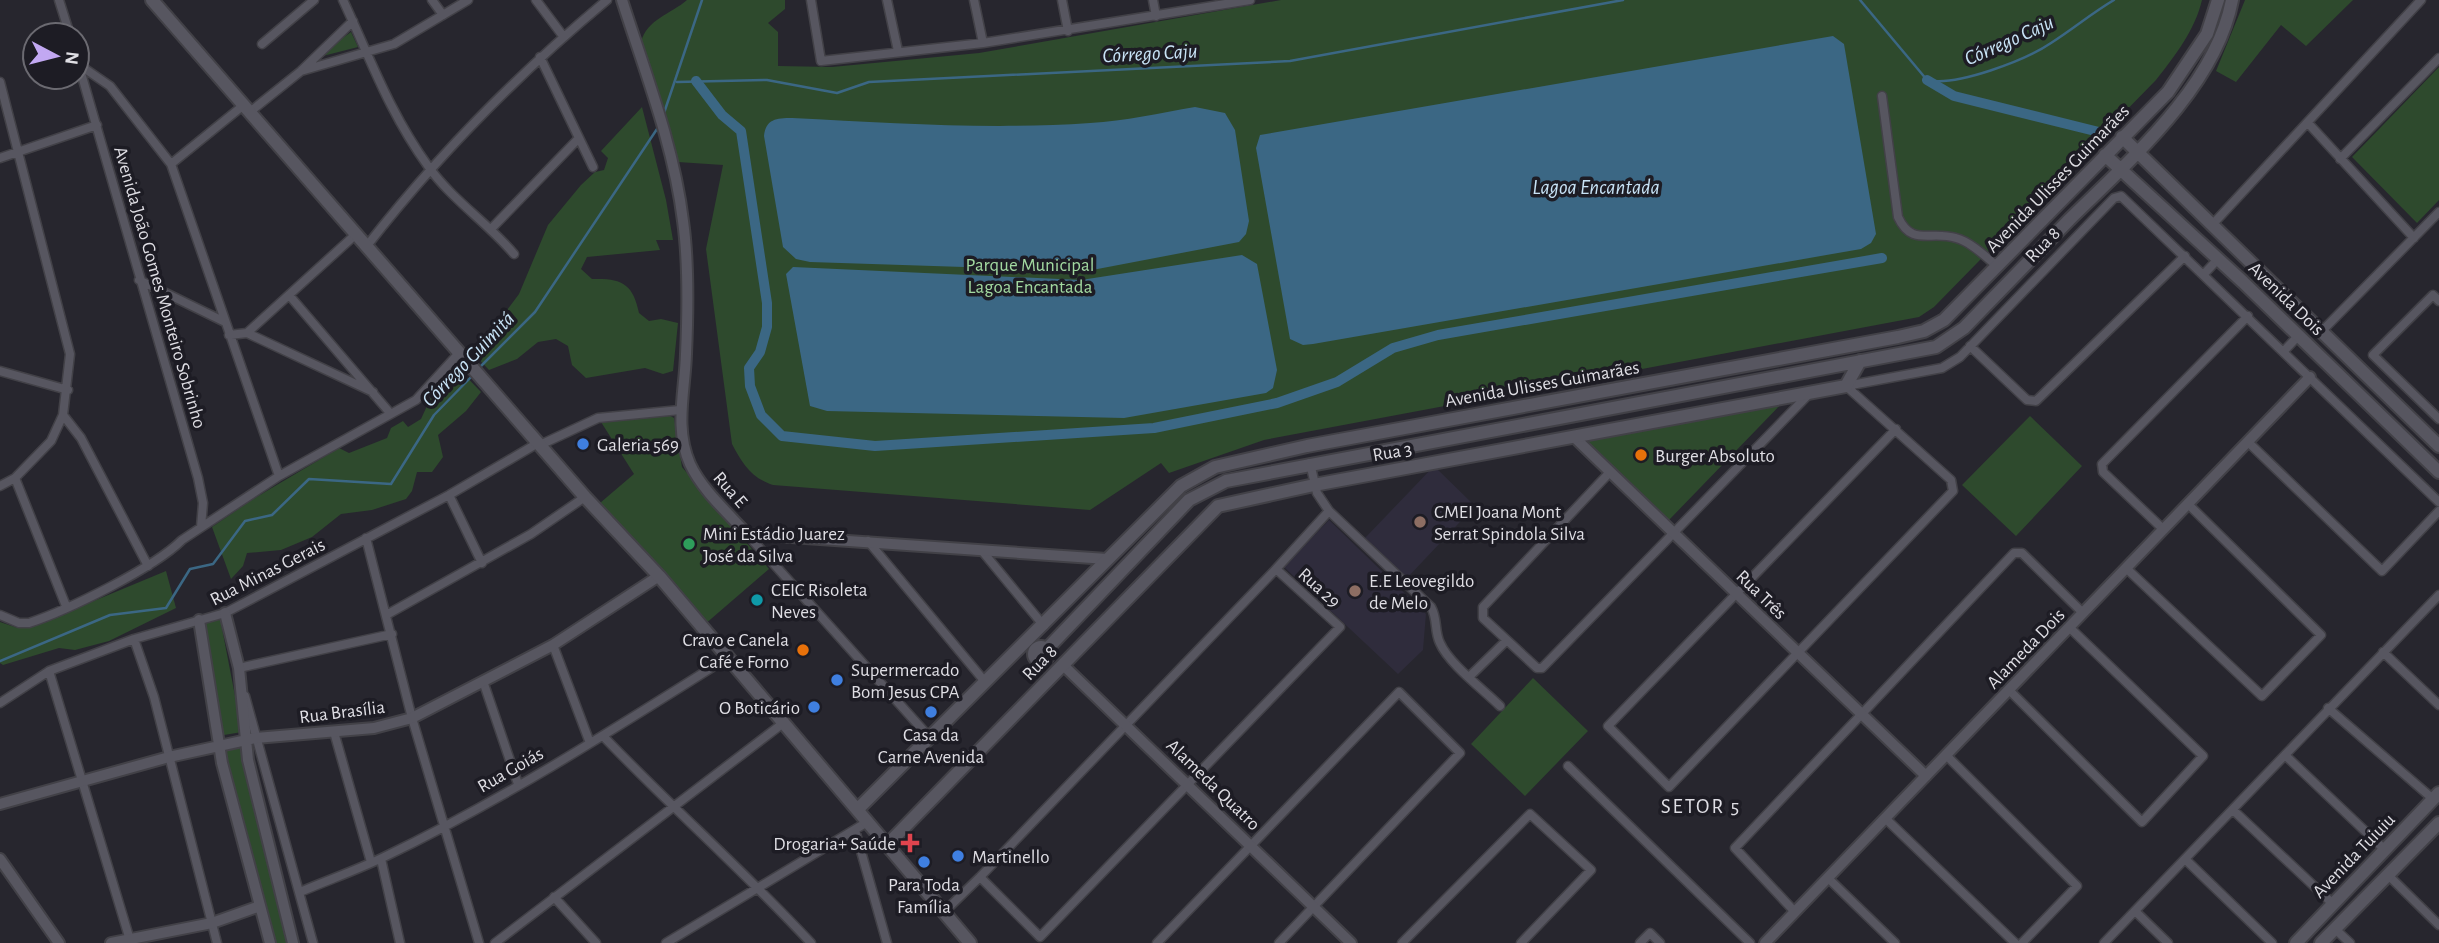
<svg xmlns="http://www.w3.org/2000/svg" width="2439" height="943" viewBox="0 0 2439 943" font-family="'Alegreya Sans',sans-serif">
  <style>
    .education { fill: #2f2c3c }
    .green { fill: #2e4a2d }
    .water { fill: #3b6784 }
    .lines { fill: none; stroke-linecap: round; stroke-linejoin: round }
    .stream { stroke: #3b6784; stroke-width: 2.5 }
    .canal { stroke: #3b6784; stroke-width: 10 }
    .minor-casing { stroke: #424147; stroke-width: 11 }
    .tertiary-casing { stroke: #424147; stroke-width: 14 }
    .secondary-casing { stroke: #424147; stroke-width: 16 }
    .minor { stroke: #575660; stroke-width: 8 }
    .tertiary { stroke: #575660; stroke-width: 10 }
    .secondary { stroke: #575660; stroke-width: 12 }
    .shop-dot { fill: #3f7fe0; stroke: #1d1c24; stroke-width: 2.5 }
    .food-dot { fill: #e8710a; stroke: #1d1c24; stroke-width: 2.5 }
    .education-dot { fill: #8d6e63; stroke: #1d1c24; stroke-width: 2.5 }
    .leisure-dot { fill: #2e9e5b; stroke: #1d1c24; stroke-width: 2.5 }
    .culture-dot { fill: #0f9aa8; stroke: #1d1c24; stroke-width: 2.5 }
    .health-dot { fill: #e0444e; stroke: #1d1c24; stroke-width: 2.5 }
    .labels { text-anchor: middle; stroke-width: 7; stroke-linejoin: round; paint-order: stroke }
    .street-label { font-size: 19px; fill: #dfdee4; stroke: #1d1c24 }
    .park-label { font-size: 19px; fill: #a2d9a0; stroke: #1d1c24 }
    .poi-label { font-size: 19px; fill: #dfdee4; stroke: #1d1c24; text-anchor: start }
    .water-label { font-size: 21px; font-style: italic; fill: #c8e3f6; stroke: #1d1c24 }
    .neighbourhood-label { font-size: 21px; letter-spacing: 2px; fill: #dfdee4; stroke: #1d1c24 }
  </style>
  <rect width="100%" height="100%" fill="#27262e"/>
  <path class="education" d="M 1434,466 L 1475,506 L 1407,578 L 1365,538 Z
    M 1329,520 L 1426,614 L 1423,650 L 1398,674 L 1284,567 Z"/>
  <path class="green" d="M 687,0 L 785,0 L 785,9 L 768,23 L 778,32 L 778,66 L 832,67 L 979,53 L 1281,0 L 2202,0 C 2195,30 2175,56 2156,80 L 1934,307 L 1919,317 L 1264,440 L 1169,473 L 1161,463 L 1090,510 L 773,485 C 751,478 742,463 732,444 L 706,249 L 723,165 L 678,162 L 641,42 C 647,19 671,14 687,0 Z
    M 2245,0 L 2353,0 L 2306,46 L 2281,25 L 2236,82 L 2216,71 Z
    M 351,32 L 358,47 L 315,58 Z
    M 2439,67 L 2439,200 L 2417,223 L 2352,157 Z
    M 642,107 L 666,200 L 673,240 L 656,240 L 660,250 L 587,257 L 581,269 L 592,279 C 621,278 633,283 639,313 L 649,321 L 661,319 L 678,323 L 673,371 L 663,374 L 645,368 L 586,378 L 572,365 L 568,346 L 556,339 L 538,342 L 517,359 L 489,370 L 474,354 L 519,294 L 548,225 L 581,185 L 595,172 L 604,170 L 608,158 L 601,151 Z
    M 456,366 L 481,392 L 466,411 L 438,435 L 443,457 L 432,472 L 417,472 L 412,491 L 406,499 L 372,510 L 341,514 L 312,537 L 281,550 L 247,553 L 243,566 L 231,579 L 212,527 L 250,501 L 339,448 L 349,453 L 387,438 L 391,428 L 403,421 L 408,427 L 421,419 L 432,395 Z
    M 1785,400 L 1669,520 L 1584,441 Z
    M 667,414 L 674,418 L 682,467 L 769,569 L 704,625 L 600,503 L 634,474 L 601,422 Z
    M 2030,416 L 2082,466 L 2016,536 L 1962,485 Z
    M 166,571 L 176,608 L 109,641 L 75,650 L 59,648 L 3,665 L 0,663 L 0,622 L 18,628 L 31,627 Z
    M 220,618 L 242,732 L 224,735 L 202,623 Z
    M 1533,678 L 1588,731 L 1525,796 L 1471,744 Z
    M 241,748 L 291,943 L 276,943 L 225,750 Z"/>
  <path class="water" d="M 1833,36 L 1844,44 L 1876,234 L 1871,243 L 1861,249 L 1313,344 L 1303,345 L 1290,339 L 1256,148 L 1260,135 Z
    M 1195,107 L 1225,113 L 1235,130 L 1249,221 L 1246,234 L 1239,242 L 1087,271 L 810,262 L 796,259 L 783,247 L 764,136 C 766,119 776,118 792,118 C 891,123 990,130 1090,123 C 1125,121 1160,113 1195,107 Z
    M 1242,255 L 1257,264 L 1277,370 L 1273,388 L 1266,393 L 1124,418 L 827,411 L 810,406 L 786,274 L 793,267 L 1081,280 Z"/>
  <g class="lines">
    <path class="stream" d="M 1860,0 L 1927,80 C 1956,87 2026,60 2051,43 C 2073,29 2092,13 2114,0
      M 677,82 L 767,80 L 837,93 L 869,82 L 1290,61 L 1623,0
      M 664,113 L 702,0
      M 478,369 L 535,312 L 659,126
      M 0,661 L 110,615 L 166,608 L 190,569 L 213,564 L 245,521 L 272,515 L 309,479 L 391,484 L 434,415 L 474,374"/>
    <path class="canal" d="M 1927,80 L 1954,96 L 2103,133
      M 696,81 L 722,115 L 741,131 L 767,303 L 767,327 L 760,352 L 749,368 L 750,386 L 761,415 L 782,436 L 875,446 L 1154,428 L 1277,403 L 1337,382 L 1393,348 L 1438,335 L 1882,258"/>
    <defs>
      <path id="minor" d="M 59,0 L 70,35
        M 343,0 C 370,58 390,114 428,166 C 451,199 488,223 514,254
        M 432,0 L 443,15
        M 536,0 L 563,36
        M 811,0 L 821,61 L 983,43 L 1250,0
        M 887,0 L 898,51
        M 974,0 L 983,43
        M 1062,0 L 1068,31
        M 1153,0 L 1156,16
        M 262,44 L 314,0
        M 540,57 L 593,167
        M 77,59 L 198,478 L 203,503 L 201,527
        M 78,64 L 110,86 L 171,164 L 279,476
        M 301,71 L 394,44 L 468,0
        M 0,82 L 70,354 L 63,415 L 51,441 L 15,478 L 0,486
        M 1882,96 L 1898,217 C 1912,247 1930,230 1956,238 C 1971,242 1986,257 1998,267
        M 251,111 L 301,71 L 353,21
        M 2308,123 L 2414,238
        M 0,158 L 97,125
        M 2340,159 L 2439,58
        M 171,164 L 245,104
        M 2212,225 L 2421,0
        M 492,228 L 578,139
        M 366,247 C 437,156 518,74 607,0
        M 2204,274 L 2218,259
        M 139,280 L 225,322
        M 289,295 L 390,413
        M 2439,301 L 2433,295 L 2373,355 L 2439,419
        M 2321,332 L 2439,212
        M 247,333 L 355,235
        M 229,335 L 247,333 L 373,392
        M 1970,346 L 2027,400 L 2036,401 L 2185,256
        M 2284,351 L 2298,336
        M 0,371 L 68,390
        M 1846,386 L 1951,480 L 1953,491 L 1669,787 L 1608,726 L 1896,429
        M 1846,386 L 1942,368 L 1960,357 L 2114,198 L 2121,196 L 2439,502
        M 63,415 L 81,438 L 148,566
        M 2248,442 L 2382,571 L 2439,511
        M 540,445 L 598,418 L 680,410
        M 1310,463 L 1317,493 L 1329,511 L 1431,607 C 1438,619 1434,631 1440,643 C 1449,664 1484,690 1500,706
        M 1610,472 L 1483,607 L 1483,618 L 1537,668 L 1542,668 L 1809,394
        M 15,478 L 66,606
        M 449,495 L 482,563
        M 2163,529 L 2103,472 L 2102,464 L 2248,316
        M 747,534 L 931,739
        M 366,538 L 412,718 L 479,943
        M 868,541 L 986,683
        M 983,552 L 1044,626
        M 2126,568 L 2262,696 L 2321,635 L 2188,504
        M 1276,569 L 1340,627 L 1040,937 L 980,877 Z
        M 1276,569 L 1329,511
        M 388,614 L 531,534 L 585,497
        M 0,615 L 19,623 L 29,623 C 68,610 154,568 182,540 L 279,476 L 416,400 L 460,352
        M 134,639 L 154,697 L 217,943
        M 553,645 L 590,743
        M 2383,652 L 2439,705
        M 49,671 L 130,940
        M 240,673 L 239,668 L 392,634
        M 1470,676 L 1506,641
        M 483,681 L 518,784
        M 2009,690 L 2142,822 L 2203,756 L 2069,627
        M 245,696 L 313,943
        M 0,703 L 49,671 L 134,639 L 225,613 L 449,495 L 538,443
        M 2328,708 L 2433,799
        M 334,732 L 371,862
        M 603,736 C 671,807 744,871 811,943
        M 1946,755 L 2077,886 L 2022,943
        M 2286,756 L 2385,850
        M 1568,766 L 1750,943
        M 2233,810 L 2333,904
        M 1885,818 L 2015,943
        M 855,830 L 887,943
        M 381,859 L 400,943
        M 2185,859 L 2272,943
        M 2388,875 L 2439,925
        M 1828,878 L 1895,943
        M 300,892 C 328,880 357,870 384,857 C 503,800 616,728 727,658
        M 554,897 L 596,943
        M 2135,911 L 2168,943
        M 944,912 L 980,877
        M 1795,912 L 1735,848 L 2014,553 L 2022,553 L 2083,613
        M 2335,929 L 2350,943
        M 495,943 L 782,724
        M 666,943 L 869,821
        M 1157,943 L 1399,692 L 1460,753 L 1279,943
        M 1402,943 L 1530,814 L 1591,870 L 1521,943
        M 1640,943 L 1650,933 L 1660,943
        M 2104,943 L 2439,595"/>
      <path id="tertiary" d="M 622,0 C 645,72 674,146 683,221 C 689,264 688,310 686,354 C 685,391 674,428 690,464 C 702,490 728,513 747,534 L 1107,559
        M 1574,437 L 1926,776
        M 225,613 L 239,668 L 248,760 L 293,943
        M 199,620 L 222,763 L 270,943
        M 1063,665 L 1351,943
        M 0,804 L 169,757 L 256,738 L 374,728 L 412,718 L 553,645 L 659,576
        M 0,859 L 59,943
        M 111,943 L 212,923 L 260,906
        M 1765,943 L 2310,377"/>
      <path id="secondary" d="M 152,0 L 585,497 L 659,576 L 970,943
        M 2122,137 L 2439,446
        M 2105,155 L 2243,282 L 2439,472
        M1034 654a7 7 0 1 1 14 0a7 7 0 1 1-14 0Z
        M 1047,649 L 1189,500 L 1226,481 L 1936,347 L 1964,328 C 1999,292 2034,256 2069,220 C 2129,161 2216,86 2232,0
        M 858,809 L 1181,486 L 1215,467 L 1307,446 L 1898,337 L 1924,331 L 1944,320 L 2168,92 L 2207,34 L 2218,0
        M 888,844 L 1218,506 L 1314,485 L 1846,386 L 1860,361
        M 2296,943 L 2439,793
        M 2321,943 L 2439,823"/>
    </defs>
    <use href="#minor" class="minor-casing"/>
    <use href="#tertiary" class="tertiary-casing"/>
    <use href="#secondary" class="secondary-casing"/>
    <use href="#minor" class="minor"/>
    <use href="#tertiary" class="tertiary"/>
    <use href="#secondary" class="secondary"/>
  </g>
  <g class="shop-dot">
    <circle cx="583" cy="444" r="7"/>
    <circle cx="837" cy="680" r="7"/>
    <circle cx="814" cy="707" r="7"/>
    <circle cx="931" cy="712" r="7"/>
    <circle cx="958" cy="856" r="7"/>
    <circle cx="924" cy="862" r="7"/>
  </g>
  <g class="food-dot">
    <circle cx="1641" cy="455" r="7"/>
    <circle cx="803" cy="650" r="7"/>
  </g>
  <g class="education-dot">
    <circle cx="1420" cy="522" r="7"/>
    <circle cx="1355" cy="591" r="7"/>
  </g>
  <circle class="leisure-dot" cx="689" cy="544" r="7"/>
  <circle class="culture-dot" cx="757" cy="600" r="7"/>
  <path class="health-dot" d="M906.5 832.5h7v7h7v7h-7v7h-7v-7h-7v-7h7z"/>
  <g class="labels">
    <g class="street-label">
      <text transform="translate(2057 178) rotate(-46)" y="7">Avenida Ulisses Guimarães</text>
      <text transform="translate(2042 244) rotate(-46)" y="7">Rua 8</text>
      <text transform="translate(161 287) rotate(74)" y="7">Avenida João Gomes Monteiro Sobrinho</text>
      <text transform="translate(2287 298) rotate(44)" y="7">Avenida Dois</text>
      <text transform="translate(1542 383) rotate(-10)" y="7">Avenida Ulisses Guimarães</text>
      <text transform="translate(1392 451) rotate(-10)" y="7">Rua 3</text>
      <text transform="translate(731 489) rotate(49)" y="7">Rua E</text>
      <text transform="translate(267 571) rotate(-27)" y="7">Rua Minas Gerais</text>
      <text transform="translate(1320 587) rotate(42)" y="7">Rua 29</text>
      <text transform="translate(1762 594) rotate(44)" y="7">Rua Três</text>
      <text transform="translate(2025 648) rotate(-46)" y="7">Alameda Dois</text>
      <text transform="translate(1039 662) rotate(-46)" y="7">Rua 8</text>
      <text transform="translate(342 711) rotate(-7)" y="7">Rua Brasília</text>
      <text transform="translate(510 769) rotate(-30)" y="7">Rua Goiás</text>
      <text transform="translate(1214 784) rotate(44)" y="7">Alameda Quatro</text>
      <text transform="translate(2353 855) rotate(-46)" y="7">Avenida Tuiuiu</text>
    </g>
    <g class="park-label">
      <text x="1030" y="271">Parque Municipal<tspan x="1030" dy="22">Lagoa Encantada</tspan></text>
    </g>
    <g class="poi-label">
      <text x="597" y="451">Galeria 569</text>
      <text x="1655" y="462">Burger Absoluto</text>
      <text x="1434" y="518">CMEI Joana Mont<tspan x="1434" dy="22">Serrat Spindola Silva</tspan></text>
      <text x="703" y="540">Mini Estádio Juarez<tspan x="703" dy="22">José da Silva</tspan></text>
      <text x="1369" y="587">E.E Leovegildo<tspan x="1369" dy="22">de Melo</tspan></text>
      <text x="771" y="596">CEIC Risoleta<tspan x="771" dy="22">Neves</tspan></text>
      <text x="789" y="646" text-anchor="end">Cravo e Canela<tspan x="789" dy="22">Café e Forno</tspan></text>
      <text x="851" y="676">Supermercado<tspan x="851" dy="22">Bom Jesus CPA</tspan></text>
      <text x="800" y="714" text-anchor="end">O Boticário</text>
      <text x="931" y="741" text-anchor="middle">Casa da<tspan x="931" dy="22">Carne Avenida</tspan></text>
      <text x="896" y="850" text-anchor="end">Drogaria+ Saúde</text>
      <text x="972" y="863">Martinello</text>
      <text x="924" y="891" text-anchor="middle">Para Toda<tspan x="924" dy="22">Família</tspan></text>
    </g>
    <g class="water-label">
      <text transform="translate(2009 40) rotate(-24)" y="7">Córrego Caju</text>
      <text transform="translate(1150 53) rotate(-3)" y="7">Córrego Caju</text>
      <text x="1596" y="194">Lagoa Encantada</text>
      <text transform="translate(468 359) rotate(-46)" y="7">Córrego Guimitá</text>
    </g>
    <g class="neighbourhood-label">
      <text x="1701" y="813">SETOR 5</text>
    </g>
  </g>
  <g transform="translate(56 56) rotate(97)"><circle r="33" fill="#1d1c24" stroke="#6b6a71" stroke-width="2"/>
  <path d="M0-5L12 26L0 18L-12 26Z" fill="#c2a8f2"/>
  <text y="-10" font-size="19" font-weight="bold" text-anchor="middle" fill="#dfdee4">N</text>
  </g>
</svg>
